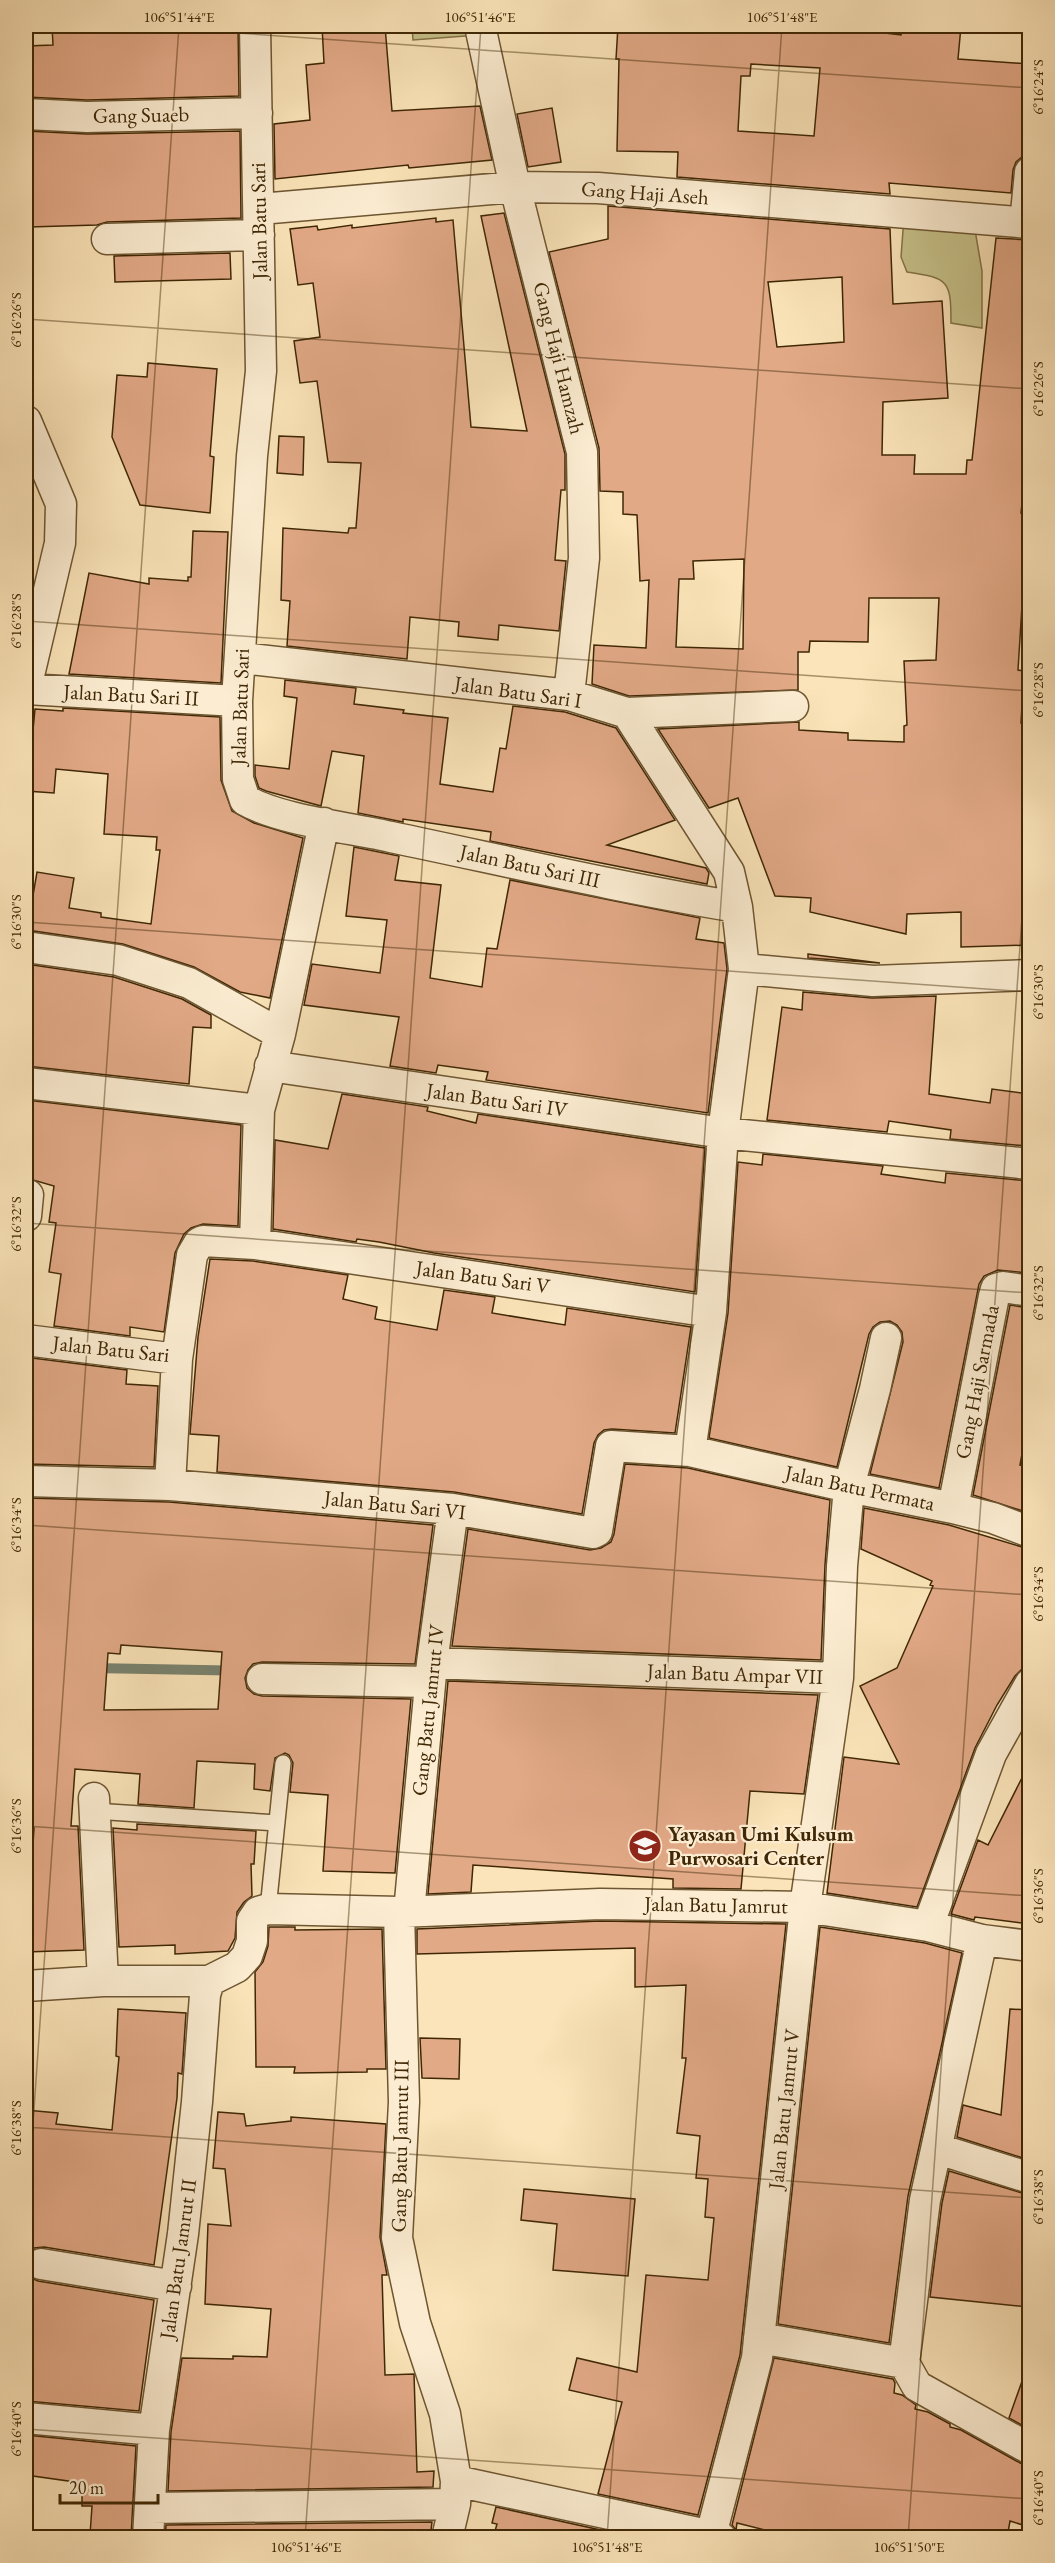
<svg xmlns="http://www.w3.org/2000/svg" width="1055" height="2563" viewBox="0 0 1055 2563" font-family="'EB Garamond',serif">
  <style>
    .green { fill: #c7c28a; stroke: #837448; stroke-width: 1.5 }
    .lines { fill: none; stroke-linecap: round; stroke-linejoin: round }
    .stream { stroke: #79826f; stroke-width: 10 }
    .building { fill: #e2a987; stroke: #3f2705; stroke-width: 1.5; fill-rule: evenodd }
    .service-casing { stroke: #6e5632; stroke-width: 18 }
    .minor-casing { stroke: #6e5632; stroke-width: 33 }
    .service { stroke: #fcedd2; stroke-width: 15 }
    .minor { stroke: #fcedd2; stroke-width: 30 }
    .ticks { fill: none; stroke: #3f2705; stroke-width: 1.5; stroke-opacity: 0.45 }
    .labels { text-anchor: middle; stroke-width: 4.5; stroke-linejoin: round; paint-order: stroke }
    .street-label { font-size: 21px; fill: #3f2705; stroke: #fcedd2 }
    .poi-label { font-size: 21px; font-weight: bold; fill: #3f2705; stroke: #fcedd2; text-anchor: start }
    .neatline { fill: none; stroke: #3f2705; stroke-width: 2 }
    .ticks-label { font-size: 15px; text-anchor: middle; fill: #3f2705 }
  </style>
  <rect width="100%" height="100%" fill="#fbe4b9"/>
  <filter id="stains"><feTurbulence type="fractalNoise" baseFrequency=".00333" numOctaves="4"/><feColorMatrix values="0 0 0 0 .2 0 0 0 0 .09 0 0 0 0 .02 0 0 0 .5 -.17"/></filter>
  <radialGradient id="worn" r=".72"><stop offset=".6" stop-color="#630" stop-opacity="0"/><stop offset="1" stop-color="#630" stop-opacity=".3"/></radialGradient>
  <path class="green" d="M 412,26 L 476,26 L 478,35 L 413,40 Z
    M 904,217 L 973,218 L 982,271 L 982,328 L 951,323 C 951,281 949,278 907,272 L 901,257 Z"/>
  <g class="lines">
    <path class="stream" d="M 92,1668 L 263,1671"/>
  </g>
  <path class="building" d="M 52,26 L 238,26 L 239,96 L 87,100 L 26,97 L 26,46 L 53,45 Z
    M 322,26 L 385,26 L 392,111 L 480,106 L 492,160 L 409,168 L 408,165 L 275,179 L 274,124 L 310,120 L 306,65 L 324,63 Z
    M 618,26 L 824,26 L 901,35 L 902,26 L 961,26 L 958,59 L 1029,64 L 1029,98 L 1025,97 L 1023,156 L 1016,162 L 1013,170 L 1011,193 L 889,183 L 890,194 L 677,177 L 678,152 L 617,151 L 619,59 L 616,59 ZM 751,64 L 820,68 L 814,136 L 738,131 L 741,76 L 750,76 Z
    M 552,108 L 561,162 L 528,167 L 517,114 Z
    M 26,131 L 87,134 L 240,131 L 241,218 L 107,222 L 97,225 L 29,227 Z
    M 608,206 L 890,229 L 893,304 L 942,301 L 948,398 L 883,402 L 882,455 L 915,455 L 914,474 L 966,474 L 967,460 L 972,460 L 996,238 L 1029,240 L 1029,438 L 1021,513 L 1029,514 L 1029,541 L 1026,541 L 1018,670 L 1024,671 L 1021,723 L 1029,723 L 1025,812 L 1029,812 L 1029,945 L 961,947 L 961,912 L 907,914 L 906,934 L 810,912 L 811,898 L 775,896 L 738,798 L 709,808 L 658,729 L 799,722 L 799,730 L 848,733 L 848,740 L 904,742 L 904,726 L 907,725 L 904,661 L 936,660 L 939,598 L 869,598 L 868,642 L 810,641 L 809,652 L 798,652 L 798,690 L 629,696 L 592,684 L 594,645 L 646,648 L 649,580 L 640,581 L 637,515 L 623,514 L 623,492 L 600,491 L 599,448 L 549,252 L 608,239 ZM 842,277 L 844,342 L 777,347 L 768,282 ZM 744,559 L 743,649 L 676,647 L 679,579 L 694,579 L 693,561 Z
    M 504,213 L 565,454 L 565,490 L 561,490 L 555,560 L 566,561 L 559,631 L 499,625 L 498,640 L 458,636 L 459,622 L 410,617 L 407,659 L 287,646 L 290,601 L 281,600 L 283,528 L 348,533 L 349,528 L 356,528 L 361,463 L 328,462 L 317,381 L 300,383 L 294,341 L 320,337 L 313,283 L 298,285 L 290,229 L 317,226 L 318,230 L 352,225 L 352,228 L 436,218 L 436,222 L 453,220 L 471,427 L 527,431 L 481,216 Z
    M 230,253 L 231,279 L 115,282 L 114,256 Z
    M 148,363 L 217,369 L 210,456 L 214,457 L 210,513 L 140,505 L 112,437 L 117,375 L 147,377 Z
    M 279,436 L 304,437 L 303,475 L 277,473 Z
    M 193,531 L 228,532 L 221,683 L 69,674 L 89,573 L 149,584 L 149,578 L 188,581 L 188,577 L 191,577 Z
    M 285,680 L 356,688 L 354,704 L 404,710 L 403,713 L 448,718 L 440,784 L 493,792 L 500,748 L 506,749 L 513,706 L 565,712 L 616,728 L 675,820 L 607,845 L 706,868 L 709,873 L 707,884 L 490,841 L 491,832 L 403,819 L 403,822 L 358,813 L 364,756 L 332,751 L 321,806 L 266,791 L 259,788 L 255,776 L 255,765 L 289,769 L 297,698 L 284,696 Z
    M 63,708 L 220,717 L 221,780 L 232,811 L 254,823 L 303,838 L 270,998 L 240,992 L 194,967 L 123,944 L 27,930 L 37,872 L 74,878 L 69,908 L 101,913 L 101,917 L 151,924 L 160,850 L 156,850 L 157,837 L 104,834 L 108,774 L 56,769 L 54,793 L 26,791 L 26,729 L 33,730 L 35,709 L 63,711 Z
    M 354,847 L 399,856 L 395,880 L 441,885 L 430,978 L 482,987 L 487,948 L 497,949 L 510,880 L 700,918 L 696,939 L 724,943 L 727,969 L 708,1113 L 486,1080 L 488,1072 L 438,1065 L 436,1073 L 390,1066 L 399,1017 L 304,1005 L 312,964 L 380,973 L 387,920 L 346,916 Z
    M 808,954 L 880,963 L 808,958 Z
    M 26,964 L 114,977 L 182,999 L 211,1015 L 211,1028 L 193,1027 L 189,1084 L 26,1066 Z
    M 803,992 L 872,998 L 936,996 L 929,1094 L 990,1103 L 992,1089 L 1029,1094 L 1027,1146 L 950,1139 L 951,1130 L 889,1121 L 887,1132 L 767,1120 L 782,1007 L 802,1010 Z
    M 342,1094 L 428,1107 L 427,1111 L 476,1123 L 478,1114 L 705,1148 L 695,1292 L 434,1253 L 379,1242 L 357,1239 L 356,1242 L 273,1229 L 275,1140 L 328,1149 Z
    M 26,1100 L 241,1125 L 238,1226 L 203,1224 L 191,1228 L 184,1234 L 175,1253 L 164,1332 L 130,1327 L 130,1336 L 54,1326 L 61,1274 L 49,1272 L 56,1223 L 49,1222 L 54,1186 L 26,1178 Z
    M 763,1154 L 883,1166 L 881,1174 L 945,1183 L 946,1173 L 1029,1181 L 1029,1258 L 1027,1273 L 998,1270 L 984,1276 L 979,1284 L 939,1488 L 870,1474 L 903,1342 L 902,1332 L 897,1325 L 890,1321 L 880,1322 L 873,1327 L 869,1334 L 837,1467 L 709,1438 L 728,1313 L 738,1162 L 762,1165 Z
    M 210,1259 L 253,1261 L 348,1275 L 343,1299 L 377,1307 L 375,1319 L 437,1330 L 444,1290 L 495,1297 L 492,1313 L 565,1325 L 567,1308 L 691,1327 L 675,1433 L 612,1429 L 604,1430 L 598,1435 L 594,1443 L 582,1514 L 454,1492 L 217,1472 L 219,1436 L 190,1434 L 198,1337 Z
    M 1010,1305 L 1029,1308 L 1029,1416 L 1020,1465 L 1029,1466 L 1029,1513 L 973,1495 Z
    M 32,1358 L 127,1370 L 126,1384 L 158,1386 L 154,1467 L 26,1464 L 26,1398 L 30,1398 Z
    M 625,1464 L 688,1468 L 830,1500 L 825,1565 L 821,1660 L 452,1646 L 468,1529 L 590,1550 L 601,1548 L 611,1542 L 614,1534 Z
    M 26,1498 L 169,1502 L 433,1525 L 415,1664 L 262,1662 L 253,1664 L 248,1670 L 245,1678 L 247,1688 L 254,1694 L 262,1696 L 411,1699 L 395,1873 L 323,1871 L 328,1795 L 290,1792 L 293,1763 L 289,1755 L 285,1753 L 275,1758 L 270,1791 L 254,1789 L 255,1764 L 197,1761 L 194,1808 L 138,1804 L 140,1774 L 75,1769 L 71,1826 L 78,1826 L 84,1950 L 26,1952 L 26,1890 L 30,1890 L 34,1828 L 26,1828 L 26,1671 L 29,1615 L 26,1615 ZM 121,1645 L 222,1652 L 218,1709 L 104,1710 L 108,1653 L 120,1654 Z
    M 864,1508 L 949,1525 L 1029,1549 L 1029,1652 L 1022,1669 L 1015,1676 L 997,1705 L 975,1748 L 917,1907 L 827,1893 L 844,1757 L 899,1764 L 860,1686 L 897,1668 L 933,1586 L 930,1585 L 932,1581 L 861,1549 Z
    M 448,1681 L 818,1695 L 804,1794 L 750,1791 L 741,1889 L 673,1888 L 673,1879 L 473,1865 L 471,1892 L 428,1894 Z
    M 1029,1764 L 1029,1924 L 975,1917 L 974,1920 L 951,1914 L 978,1840 L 988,1845 Z
    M 137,1824 L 256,1831 L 254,1864 L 251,1864 L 252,1896 L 244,1902 L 237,1912 L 235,1938 L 228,1951 L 175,1954 L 175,1945 L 119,1947 L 113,1828 L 137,1830 Z
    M 600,1921 L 786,1924 L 740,2355 L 698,2515 L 598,2494 L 622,2402 L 569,2390 L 577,2358 L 637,2372 L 646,2275 L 708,2280 L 714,2218 L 705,2217 L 708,2179 L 696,2178 L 700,2136 L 677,2133 L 686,2058 L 682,2058 L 686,1985 L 635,1987 L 635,1948 L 417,1954 L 417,1929 Z
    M 269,1927 L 295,1927 L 295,1930 L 382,1929 L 386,2069 L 367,2069 L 367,2072 L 294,2073 L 295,2067 L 256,2067 L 255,1972 L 263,1962 L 268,1946 Z
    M 820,1927 L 925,1943 L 962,1953 L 908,2196 L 889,2343 L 778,2324 Z
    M 118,2009 L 186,2013 L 182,2074 L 178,2073 L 177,2098 L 154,2265 L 44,2247 L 34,2248 L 26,2258 L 26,2110 L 58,2113 L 56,2124 L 112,2130 L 119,2057 L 116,2056 Z
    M 1010,2009 L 1029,2010 L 1029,2160 L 957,2137 L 963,2105 L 1001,2115 Z
    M 420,2038 L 460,2039 L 459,2079 L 422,2078 Z
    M 218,2112 L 244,2114 L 246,2126 L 291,2121 L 291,2117 L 386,2124 L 380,2237 L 387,2275 L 382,2275 L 385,2375 L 414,2374 L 417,2472 L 434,2471 L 433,2487 L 168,2491 L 171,2432 L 182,2358 L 233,2359 L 233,2356 L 267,2357 L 271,2309 L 205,2304 L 208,2224 L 231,2226 L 225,2169 L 213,2168 Z
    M 949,2171 L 1029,2195 L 1029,2307 L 930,2297 L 942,2203 Z
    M 524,2189 L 635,2199 L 628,2276 L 553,2270 L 557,2224 L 521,2220 Z
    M 26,2271 L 31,2278 L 38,2281 L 154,2300 L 139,2411 L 26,2401 Z
    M 774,2358 L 893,2379 L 895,2383 L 894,2393 L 902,2395 L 916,2405 L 915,2409 L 928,2412 L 950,2424 L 950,2427 L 961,2430 L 1022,2464 L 1029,2466 L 1029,2527 L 1010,2521 L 1007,2538 L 824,2538 L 794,2530 L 793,2537 L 737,2523 L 736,2530 L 732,2525 Z
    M 1026,2370 L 1029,2371 L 1029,2429 L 1009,2418 Z
    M 26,2435 L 136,2446 L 131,2537 L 90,2535 L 92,2506 L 82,2506 L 82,2483 L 26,2475 Z
    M 496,2507 L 637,2538 L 493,2538 L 497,2524 L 492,2523 Z
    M 432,2522 L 430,2538 L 165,2538 L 166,2525 Z"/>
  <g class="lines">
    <defs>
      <path id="service" d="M 94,1811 L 277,1823
        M 268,1909 L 283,1763"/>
      <path id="minor" d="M 255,26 L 261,371 L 252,456 L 237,701 L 238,779 L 245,800 C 279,820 351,828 391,837 C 506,861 621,888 737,907
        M 480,26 L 515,187 L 582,452 L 584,558 L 569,695
        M 26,114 L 87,117 L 257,113
        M 260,209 L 515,187 L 598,188 L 1030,223
        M 1025,223 L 1030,172
        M 107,239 L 259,235
        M 26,421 L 61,504 L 60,543 L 26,688
        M 241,658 L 569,695 L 627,713 L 793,706
        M 26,689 L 237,701
        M 627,713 L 729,872 L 737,907 L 744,969 L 723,1133 L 711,1312 L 690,1451
        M 26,947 L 118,960 L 189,983 L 280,1034
        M 744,969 L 873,981 L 1030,975
        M 270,1066 L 723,1133 L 1030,1164
        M 26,1083 L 259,1110
        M 26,1216 L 28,1195
        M 255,1244 L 259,1110 L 280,1034 L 324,823
        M 26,1340 L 177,1359 L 192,1255 L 199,1243 L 203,1241 L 255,1244 L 711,1312
        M 26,1481 L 170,1485 L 453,1509 L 593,1533 L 597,1531 L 611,1446 L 690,1451 L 849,1487 L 953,1508 L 993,1518 L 1030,1532
        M 170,1485 L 177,1359
        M 953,1508 L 994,1296 L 996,1289 L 1003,1287 L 1030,1291
        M 432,1663 L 838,1678
        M 262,1679 L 430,1682
        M 94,1798 L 103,1981
        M 399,1912 L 404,2102 L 397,2238 L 415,2323 L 445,2414 L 456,2481
        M 409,1912 L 432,1663 L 453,1509
        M 928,1926 L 991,1754 L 1030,1684
        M 982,1940 L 925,2200 L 904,2363 L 917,2386 L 1030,2449
        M 26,1986 L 103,1981 L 209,1981 L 237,1967 L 247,1956 L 252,1941 L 252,1921 L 258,1912 L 268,1909 L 399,1912 L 600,1904 L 805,1907 L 928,1926 L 982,1940 L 1030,1946
        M 938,2149 L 1030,2178
        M 41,2264 L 176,2286
        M 759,2338 L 904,2363
        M 26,2418 L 154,2430
        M 150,2508 L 455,2504
        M 711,2535 L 757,2358 L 805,1907 L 838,1678 L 842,1566 L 849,1487 L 875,1389 L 886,1338
        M 148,2538 L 154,2430 L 183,2234 L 197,2102 L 205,1995 L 209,1981
        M 447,2538 L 455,2504 L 456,2481 L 721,2538"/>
    </defs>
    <use href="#service" class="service-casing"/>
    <use href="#minor" class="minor-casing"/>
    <use href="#service" class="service"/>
    <use href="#minor" class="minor"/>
  </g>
  <path class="ticks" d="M 136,26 L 1030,88M 26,319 L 1030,389M 26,621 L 1030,691M 26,922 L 1030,992M 26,1223 L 1030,1293M 26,1525 L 1030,1595M 26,1826 L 1030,1896M 26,2127 L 1030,2198M 26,2224 L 179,26M 26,2429 L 1030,2499M 305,2538 L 481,26M 607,2538 L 782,26M 908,2538 L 1030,804"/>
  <defs>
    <symbol id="school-disc" viewBox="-11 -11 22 22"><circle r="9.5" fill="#8f2418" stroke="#fcedd2"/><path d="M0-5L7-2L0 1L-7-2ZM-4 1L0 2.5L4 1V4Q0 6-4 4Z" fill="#fff"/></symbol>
  </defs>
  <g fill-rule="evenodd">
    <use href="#school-disc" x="626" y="1827" width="38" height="38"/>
  </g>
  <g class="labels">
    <g class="street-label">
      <text transform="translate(141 115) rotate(-1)" y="7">Gang Suaeb</text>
      <text transform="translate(645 193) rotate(4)" y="7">Gang Haji Aseh</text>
      <text transform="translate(259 221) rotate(-91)" y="7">Jalan Batu Sari</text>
      <text transform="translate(559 358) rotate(76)" y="7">Gang Haji Hamzah</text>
      <text transform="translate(518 692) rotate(8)" y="7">Jalan Batu Sari I</text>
      <text transform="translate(131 695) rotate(3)" y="7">Jalan Batu Sari II</text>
      <text transform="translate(240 707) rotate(-88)" y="7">Jalan Batu Sari</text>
      <text transform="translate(530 866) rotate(12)" y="7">Jalan Batu Sari III</text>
      <text transform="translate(497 1100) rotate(8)" y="7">Jalan Batu Sari IV</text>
      <text transform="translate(483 1277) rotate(8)" y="7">Jalan Batu Sari V</text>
      <text transform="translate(111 1349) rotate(6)" y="7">Jalan Batu Sari</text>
      <text transform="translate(977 1382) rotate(-79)" y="7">Gang Haji Sarmada</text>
      <text transform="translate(860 1488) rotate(12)" y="7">Jalan Batu Permata</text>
      <text transform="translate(395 1505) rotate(6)" y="7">Jalan Batu Sari VI</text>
      <text transform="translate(735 1674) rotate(2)" y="7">Jalan Batu Ampar VII</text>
      <text transform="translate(428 1710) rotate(-84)" y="7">Gang Batu Jamrut IV</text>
      <text transform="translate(716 1905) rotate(1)" y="7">Jalan Batu Jamrut</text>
      <text transform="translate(784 2109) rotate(-84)" y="7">Jalan Batu Jamrut V</text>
      <text transform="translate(400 2146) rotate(-89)" y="7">Gang Batu Jamrut III</text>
      <text transform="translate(178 2259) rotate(-82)" y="7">Jalan Batu Jamrut II</text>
    </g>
    <g class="poi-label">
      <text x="668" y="1841">Yayasan Umi Kulsum<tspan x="668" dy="24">Purwosari Center</tspan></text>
    </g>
  </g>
  <rect width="1055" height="2563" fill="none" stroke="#fbe4b9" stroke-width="66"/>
  <path d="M60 2494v9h98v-9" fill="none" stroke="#3f2705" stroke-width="3"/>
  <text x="69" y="2494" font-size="18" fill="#3f2705" stroke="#fcedd2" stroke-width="4.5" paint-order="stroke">20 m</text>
  <rect x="33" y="33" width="989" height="2497" class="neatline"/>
  <g class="ticks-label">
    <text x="179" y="22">106°51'44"E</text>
    <text x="480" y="22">106°51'46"E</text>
    <text x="782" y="22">106°51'48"E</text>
    <text transform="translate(1038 87) rotate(-90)" y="5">6°16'24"S</text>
    <text transform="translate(16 320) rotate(-90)" y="5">6°16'26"S</text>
    <text transform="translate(1038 389) rotate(-90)" y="5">6°16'26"S</text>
    <text transform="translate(16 621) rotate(-90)" y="5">6°16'28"S</text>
    <text transform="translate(1038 690) rotate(-90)" y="5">6°16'28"S</text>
    <text transform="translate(16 922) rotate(-90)" y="5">6°16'30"S</text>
    <text transform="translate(1038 992) rotate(-90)" y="5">6°16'30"S</text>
    <text transform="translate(16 1224) rotate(-90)" y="5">6°16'32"S</text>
    <text transform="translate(1038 1293) rotate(-90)" y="5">6°16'32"S</text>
    <text transform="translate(16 1525) rotate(-90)" y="5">6°16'34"S</text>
    <text transform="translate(1038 1594) rotate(-90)" y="5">6°16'34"S</text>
    <text transform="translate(16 1826) rotate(-90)" y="5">6°16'36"S</text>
    <text transform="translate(1038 1896) rotate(-90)" y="5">6°16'36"S</text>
    <text transform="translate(16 2128) rotate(-90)" y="5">6°16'38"S</text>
    <text transform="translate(1038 2197) rotate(-90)" y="5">6°16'38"S</text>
    <text transform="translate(16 2429) rotate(-90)" y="5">6°16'40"S</text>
    <text transform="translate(1038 2498) rotate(-90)" y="5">6°16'40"S</text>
    <text x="306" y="2552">106°51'46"E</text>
    <text x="607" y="2552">106°51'48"E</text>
    <text x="909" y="2552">106°51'50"E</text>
  </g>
  <rect width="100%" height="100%" filter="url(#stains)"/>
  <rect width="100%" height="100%" fill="url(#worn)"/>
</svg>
